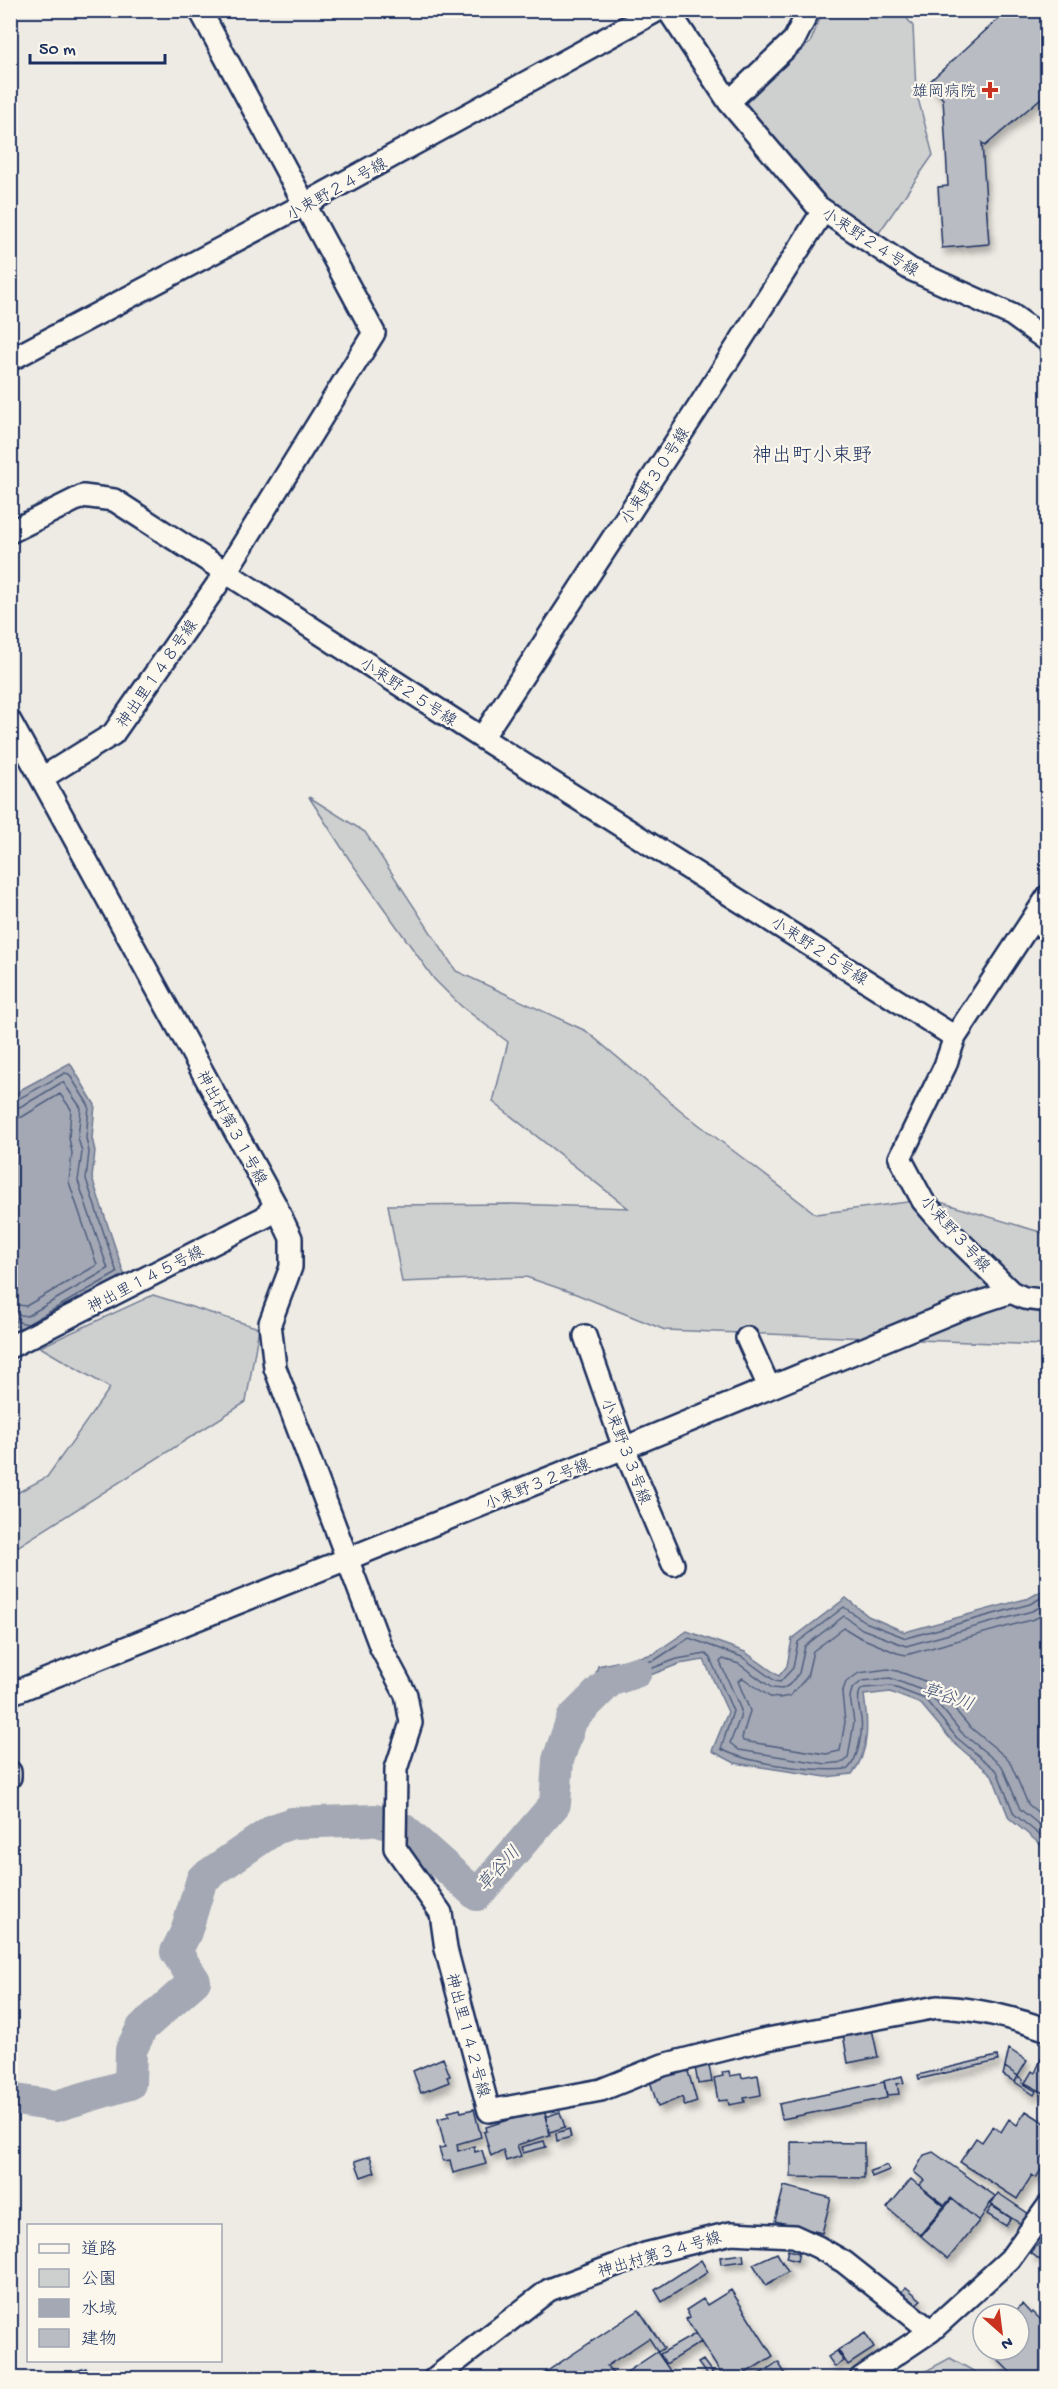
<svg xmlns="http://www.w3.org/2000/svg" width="1058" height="2389" viewBox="0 0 1058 2389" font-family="'Gochi Hand','Klee One',sans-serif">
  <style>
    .green { fill: #cecfcf; stroke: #747f96; stroke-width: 1.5 }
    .water { fill: #a3a8b4; stroke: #6d7892; stroke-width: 1.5 }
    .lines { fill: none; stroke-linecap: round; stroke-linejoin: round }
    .shore { stroke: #515f80; stroke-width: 1.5 }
    .river { stroke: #a3a8b4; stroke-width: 32 }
    .building { fill: #b9bcc3; stroke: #1b2f5e; stroke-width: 1.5; filter: url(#shadow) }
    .street-casing { stroke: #1b2f5e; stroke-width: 26 }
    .street { stroke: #fbf7ec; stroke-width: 21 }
    .poi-dot { fill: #c8321e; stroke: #fbf7ec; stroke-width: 2 }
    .labels { text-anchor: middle; stroke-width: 4.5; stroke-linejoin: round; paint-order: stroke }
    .poi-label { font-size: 16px; fill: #1b2f5e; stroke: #fbf7ec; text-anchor: end }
    .street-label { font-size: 16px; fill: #1b2f5e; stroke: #fbf7ec }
    .water-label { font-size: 18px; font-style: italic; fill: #445378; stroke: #fbf7ec }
    .quarter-label { font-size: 20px; fill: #1b2f5e; stroke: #fbf7ec }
  </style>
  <defs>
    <filter id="shadow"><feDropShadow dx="3.5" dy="6" stdDeviation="3" flood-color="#0004"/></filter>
  </defs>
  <rect width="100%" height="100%" fill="#eeebe4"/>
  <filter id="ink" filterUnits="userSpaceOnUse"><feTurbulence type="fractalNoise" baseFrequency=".0167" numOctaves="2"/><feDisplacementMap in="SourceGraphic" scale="12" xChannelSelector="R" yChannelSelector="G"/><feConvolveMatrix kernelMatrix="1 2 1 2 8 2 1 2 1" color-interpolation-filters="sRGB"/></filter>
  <g filter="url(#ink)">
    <path class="green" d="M 823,11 L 901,11 L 913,26 L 916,91 L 933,155 L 874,240 L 825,207 L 739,106 L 770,72 L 810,43 Z
      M 309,797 L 365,832 L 456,971 L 586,1031 L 685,1114 L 816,1214 L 930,1199 L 1047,1234 L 1047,1342 L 1041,1345 L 665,1330 L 576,1294 L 526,1277 L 402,1282 L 388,1205 L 512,1204 L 628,1208 L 493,1102 L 508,1042 L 461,1006 L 434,979 L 349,859 Z
      M 153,1295 L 259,1328 L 246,1402 L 11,1551 L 11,1496 L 47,1477 L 110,1388 L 40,1347 Z
      M 950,2358 L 986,2378 L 913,2378 Z"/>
    <path class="water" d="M 70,1063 L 95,1105 L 92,1138 L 95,1151 L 92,1178 L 125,1277 L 29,1330 L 10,1325 L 10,1227 L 12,1220 L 11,1215 L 11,1098 L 22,1089 Z
      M 1047,1588 L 1047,1850 L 1009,1818 L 992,1775 L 953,1742 L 921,1704 L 890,1692 L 864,1695 C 868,1722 870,1752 852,1774 L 826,1777 L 735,1763 L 712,1751 L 728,1712 L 704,1660 L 679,1664 L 604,1693 L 591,1690 L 598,1666 L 653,1654 L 687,1631 L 745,1652 L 779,1676 L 787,1666 L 792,1639 L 846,1598 L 868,1616 L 905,1632 L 1029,1598 Z"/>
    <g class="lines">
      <path class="shore" d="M 10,1102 C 18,1101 55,1078 65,1073 L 69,1074 L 89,1106 L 86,1138 L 89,1152 L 86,1179 L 117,1273 L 28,1324 L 10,1320
        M 10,1110 C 22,1109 51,1088 63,1082 L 81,1108 L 78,1138 L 82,1152 L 78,1181 L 108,1269 L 27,1316 L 10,1313
        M 10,1119 L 22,1117 L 60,1094 L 71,1109 L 69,1138 L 72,1153 L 69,1182 L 97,1265 L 26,1306 L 10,1304
        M 1048,1594 L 1030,1604 L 906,1638 L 865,1622 L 844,1607 L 798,1642 L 793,1668 L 780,1682 L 775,1681 L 742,1657 L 689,1638 L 655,1660 L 604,1671 L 599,1683 L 604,1686 L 677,1659 L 706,1654 L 710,1658 L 733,1711 L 721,1749 C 749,1764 816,1772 848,1769 C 858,1759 863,1733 861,1719 C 860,1710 856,1700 860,1691 L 864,1688 L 891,1686 L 925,1699 L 957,1738 L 997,1771 L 1014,1814 L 1048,1842
        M 1048,1603 L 1032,1611 L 906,1646 L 862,1629 L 844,1616 L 805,1646 L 799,1673 L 789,1685 L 782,1689 L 772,1688 L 739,1664 L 723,1659 L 720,1662 L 741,1710 L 740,1718 L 730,1743 L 739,1750 L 826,1764 L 844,1762 L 848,1758 L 854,1722 L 850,1697 L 852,1689 L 862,1681 L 890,1678 L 929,1693 L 962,1733 L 1002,1766 L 1020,1809 L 1048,1832
        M 1048,1613 L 1034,1619 L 906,1655 L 897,1653 L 859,1637 L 844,1628 L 813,1651 L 807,1677 L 790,1696 L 779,1698 L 770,1697 L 743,1678 L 738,1681 L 750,1711 L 742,1738 L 743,1741 L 826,1754 L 840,1751 L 845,1722 L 842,1693 L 846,1682 L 859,1673 L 888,1669 L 897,1671 L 930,1683 L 937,1689 L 969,1726 L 1009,1760 L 1028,1804 L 1048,1821"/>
      <path class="river" d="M 10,2099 L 56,2106 L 130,2084 L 131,2050 L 142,2028 L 195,1981 L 176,1952 L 186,1932 L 202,1879 L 275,1829 L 292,1823 L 375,1820 L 403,1829 L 477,1895 L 555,1804 L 558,1760 L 572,1719 L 610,1681 L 636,1672"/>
    </g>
    <path class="building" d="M 1008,10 L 1048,10 L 1048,92 L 985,146 L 982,143 L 989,244 L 942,248 L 938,187 L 948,186 L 943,99 L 928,83 Z
      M 872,2029 L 878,2057 L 848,2063 L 843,2034 Z
      M 1009,2049 L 1027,2061 L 1018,2076 L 1005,2067 Z
      M 1045,2050 L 1048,2052 L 1048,2095 L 1025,2083 L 1032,2071 L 1035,2073 Z
      M 997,2056 L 998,2061 L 919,2079 L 918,2075 Z
      M 443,2058 L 450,2076 L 447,2077 L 449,2082 L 421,2093 L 413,2071 Z
      M 709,2065 L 712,2082 L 698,2084 L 695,2067 Z
      M 1005,2067 L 1018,2076 L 1015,2082 L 1003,2075 Z
      M 687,2068 L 697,2102 L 685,2106 L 682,2097 L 658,2107 L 650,2081 Z
      M 729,2071 L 730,2076 L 741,2074 L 742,2078 L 758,2075 L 761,2095 L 744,2098 L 745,2102 L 729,2105 L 728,2100 L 718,2101 L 714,2078 L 723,2076 L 722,2072 Z
      M 902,2076 L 904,2083 L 897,2084 L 899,2094 L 887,2095 L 884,2081 Z
      M 1018,2076 L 1023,2080 L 1022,2083 L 1036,2091 L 1034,2095 L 1015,2082 Z
      M 884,2082 L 887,2098 L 782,2119 L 779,2104 Z
      M 460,2109 L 461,2112 L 474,2109 L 481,2137 L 457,2144 L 458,2151 L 474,2146 L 475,2152 L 482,2150 L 486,2164 L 453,2173 L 450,2160 L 443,2161 L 439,2148 L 445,2147 L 438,2119 L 449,2116 L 448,2112 Z
      M 544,2109 L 550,2135 L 517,2145 L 521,2156 L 506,2161 L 503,2150 L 491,2156 L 484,2132 L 487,2131 L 486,2127 L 517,2117 L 516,2116 Z
      M 1026,2111 L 1048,2125 L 1048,2151 L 1043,2157 L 1047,2160 L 1036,2178 L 1032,2175 L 1017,2199 L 960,2162 L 976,2138 L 982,2142 L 993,2126 L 1001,2132 L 1009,2119 L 1017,2125 Z
      M 560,2112 L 565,2127 L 550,2132 L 545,2117 Z
      M 569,2129 L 571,2137 L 557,2141 L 556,2133 Z
      M 544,2141 L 546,2147 L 523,2153 L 521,2147 Z
      M 791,2142 L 864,2143 L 864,2178 L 791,2177 Z
      M 933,2152 L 995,2196 L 979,2221 L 951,2198 L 945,2205 L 919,2185 L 924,2180 L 914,2172 L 924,2155 Z
      M 370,2156 L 375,2172 L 361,2177 L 355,2161 Z
      M 887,2165 L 889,2170 L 872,2177 L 870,2171 Z
      M 911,2179 L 944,2206 L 920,2235 L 887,2208 Z
      M 784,2186 L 831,2198 L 822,2233 L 775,2221 Z
      M 998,2193 L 1029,2214 L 1022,2225 L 991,2204 Z
      M 952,2199 L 979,2221 L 948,2259 L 921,2236 Z
      M 992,2206 L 1011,2218 L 1006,2226 L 987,2214 Z
      M 1044,2237 L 1048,2240 L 1048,2266 L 1031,2253 Z
      M 788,2250 L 799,2253 L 797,2261 L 786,2258 Z
      M 777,2253 L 788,2272 L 766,2285 L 753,2264 Z
      M 743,2254 L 744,2261 L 721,2264 L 720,2257 Z
      M 701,2260 L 708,2272 L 662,2302 L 655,2290 Z
      M 906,2287 L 921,2300 L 916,2304 L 901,2292 Z
      M 731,2290 L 773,2356 L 738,2378 L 724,2378 L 686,2319 L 690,2317 L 686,2310 L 703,2299 L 707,2305 Z
      M 1022,2304 L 1031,2314 L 1033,2312 L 1048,2327 L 1048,2378 L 1016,2378 L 988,2350 L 1019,2350 L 1019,2314 L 1011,2314 Z
      M 639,2310 L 664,2348 L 658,2352 L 649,2338 L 607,2366 L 616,2378 L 537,2378 Z
      M 865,2333 L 874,2348 L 848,2365 L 838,2350 Z
      M 695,2334 L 701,2342 L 666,2364 L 660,2354 Z
      M 837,2351 L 844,2361 L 835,2367 L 828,2357 Z
      M 657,2352 L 675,2378 L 618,2378 Z
      M 703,2360 L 716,2378 L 709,2378 L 698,2363 Z
      M 778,2362 L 788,2378 L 754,2378 Z
      M 86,2368 L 89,2378 L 74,2378 L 72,2372 Z"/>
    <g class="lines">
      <defs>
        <path id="street" d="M 668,10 L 729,102 L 817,206 L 910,269 L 1012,315 L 1048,341
          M 729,102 L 794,40 L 809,10
          M 10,360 L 305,204 L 658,10
          M 10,532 L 83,496 L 114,500 L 482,738 L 955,1037
          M 10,721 L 275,1204 L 291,1238 L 291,1267 L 270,1323 L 275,1368 L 381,1648 L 406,1695 L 411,1723 L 396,1769 L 395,1848 L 441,1913 L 446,1949 L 489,2111 L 601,2090 L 663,2065 L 762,2040 L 937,2007 C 976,2008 1011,2017 1048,2030
          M 482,738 L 698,408 L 823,211
          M 42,778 L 113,734 L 226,572 L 374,333 L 200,10
          M 1048,896 L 955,1037 L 945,1066 L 900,1158 L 923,1201 L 948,1230 L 1011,1292 L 1024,1298 L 1048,1301
          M 1032,920 L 1048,930
          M 585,1336 L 624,1448 L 673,1564
          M 747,1338 L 769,1387
          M 10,1347 L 265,1217 L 275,1204
          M 10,1694 L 624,1448 L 960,1309 L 1011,1292
          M 10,1772 L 10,1777
          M 435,2378 L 549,2290 L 645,2254 L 731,2233 L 794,2236 L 818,2247 L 844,2262 L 931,2331
          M 861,2378 L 931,2331 L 1010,2259 L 1048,2206"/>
      </defs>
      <use href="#street" class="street-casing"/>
      <use href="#street" class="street"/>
    </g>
  </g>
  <path class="poi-dot" d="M987 81h6v6h6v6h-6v6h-6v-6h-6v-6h6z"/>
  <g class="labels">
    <g class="poi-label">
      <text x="976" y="96">雄岡病院</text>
    </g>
    <g class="street-label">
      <text transform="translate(336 188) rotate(-29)" y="6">小束野２４号線</text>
      <text transform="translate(871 241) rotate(33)" y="6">小束野２４号線</text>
      <text transform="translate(654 475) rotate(-57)" y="6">小束野３０号線</text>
      <text transform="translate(156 673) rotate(-55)" y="6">神出里１４８号線</text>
      <text transform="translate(409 691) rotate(33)" y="6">小束野２５号線</text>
      <text transform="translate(820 950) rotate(33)" y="6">小束野２５号線</text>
      <text transform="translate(233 1127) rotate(61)" y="6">神出村第３１号線</text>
      <text transform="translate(956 1233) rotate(48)" y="6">小束野３号線</text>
      <text transform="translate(145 1278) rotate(-27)" y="6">神出里１４５号線</text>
      <text transform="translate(627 1451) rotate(69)" y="6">小束野３３号線</text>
      <text transform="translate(537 1483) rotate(-22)" y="6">小束野３２号線</text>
      <text transform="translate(469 2035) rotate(75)" y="6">神出里１４２号線</text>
      <text transform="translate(659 2253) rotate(-16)" y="6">神出村第３４号線</text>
    </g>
    <g class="water-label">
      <text transform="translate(948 1696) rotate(19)" y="6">草谷川</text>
      <text transform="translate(498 1868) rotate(-47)" y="6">草谷川</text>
    </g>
    <g class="quarter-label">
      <text x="812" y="461">神出町小束野</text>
    </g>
  </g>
  <rect width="1058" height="2389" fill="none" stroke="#fbf7ec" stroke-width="36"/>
  <rect x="18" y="18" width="1022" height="2353" fill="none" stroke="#1b2f5e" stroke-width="2" filter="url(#ink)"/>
  <rect x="27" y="2224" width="195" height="138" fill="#fbf7ec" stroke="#a1a7b3" stroke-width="1.5"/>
  <rect x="39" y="2244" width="30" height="9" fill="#fbf7ec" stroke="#a1a7b3" stroke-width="1.5"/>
  <text x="81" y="2254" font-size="18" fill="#1b2f5e">道路</text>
  <rect x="39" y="2269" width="30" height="18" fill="#cecfcf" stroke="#a1a7b3" stroke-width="1.5"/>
  <text x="81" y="2284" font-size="18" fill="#1b2f5e">公園</text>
  <rect x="39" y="2299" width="30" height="18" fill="#a3a8b4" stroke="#a1a7b3" stroke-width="1.5"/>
  <text x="81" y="2314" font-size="18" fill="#1b2f5e">水域</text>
  <rect x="39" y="2329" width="30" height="18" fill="#b9bcc3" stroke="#a1a7b3" stroke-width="1.5"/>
  <text x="81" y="2344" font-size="18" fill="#1b2f5e">建物</text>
  <g transform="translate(1001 2332) rotate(152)"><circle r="28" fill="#fbf7ec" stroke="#a1a7b3" stroke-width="1.5"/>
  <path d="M0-4.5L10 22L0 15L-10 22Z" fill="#c8321e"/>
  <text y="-9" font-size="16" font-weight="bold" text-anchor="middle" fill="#1b2f5e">N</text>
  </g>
  <path d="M30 54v9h135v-9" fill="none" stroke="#1b2f5e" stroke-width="3"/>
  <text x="39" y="54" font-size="18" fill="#1b2f5e" stroke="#fbf7ec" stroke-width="4.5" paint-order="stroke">50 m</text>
</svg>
